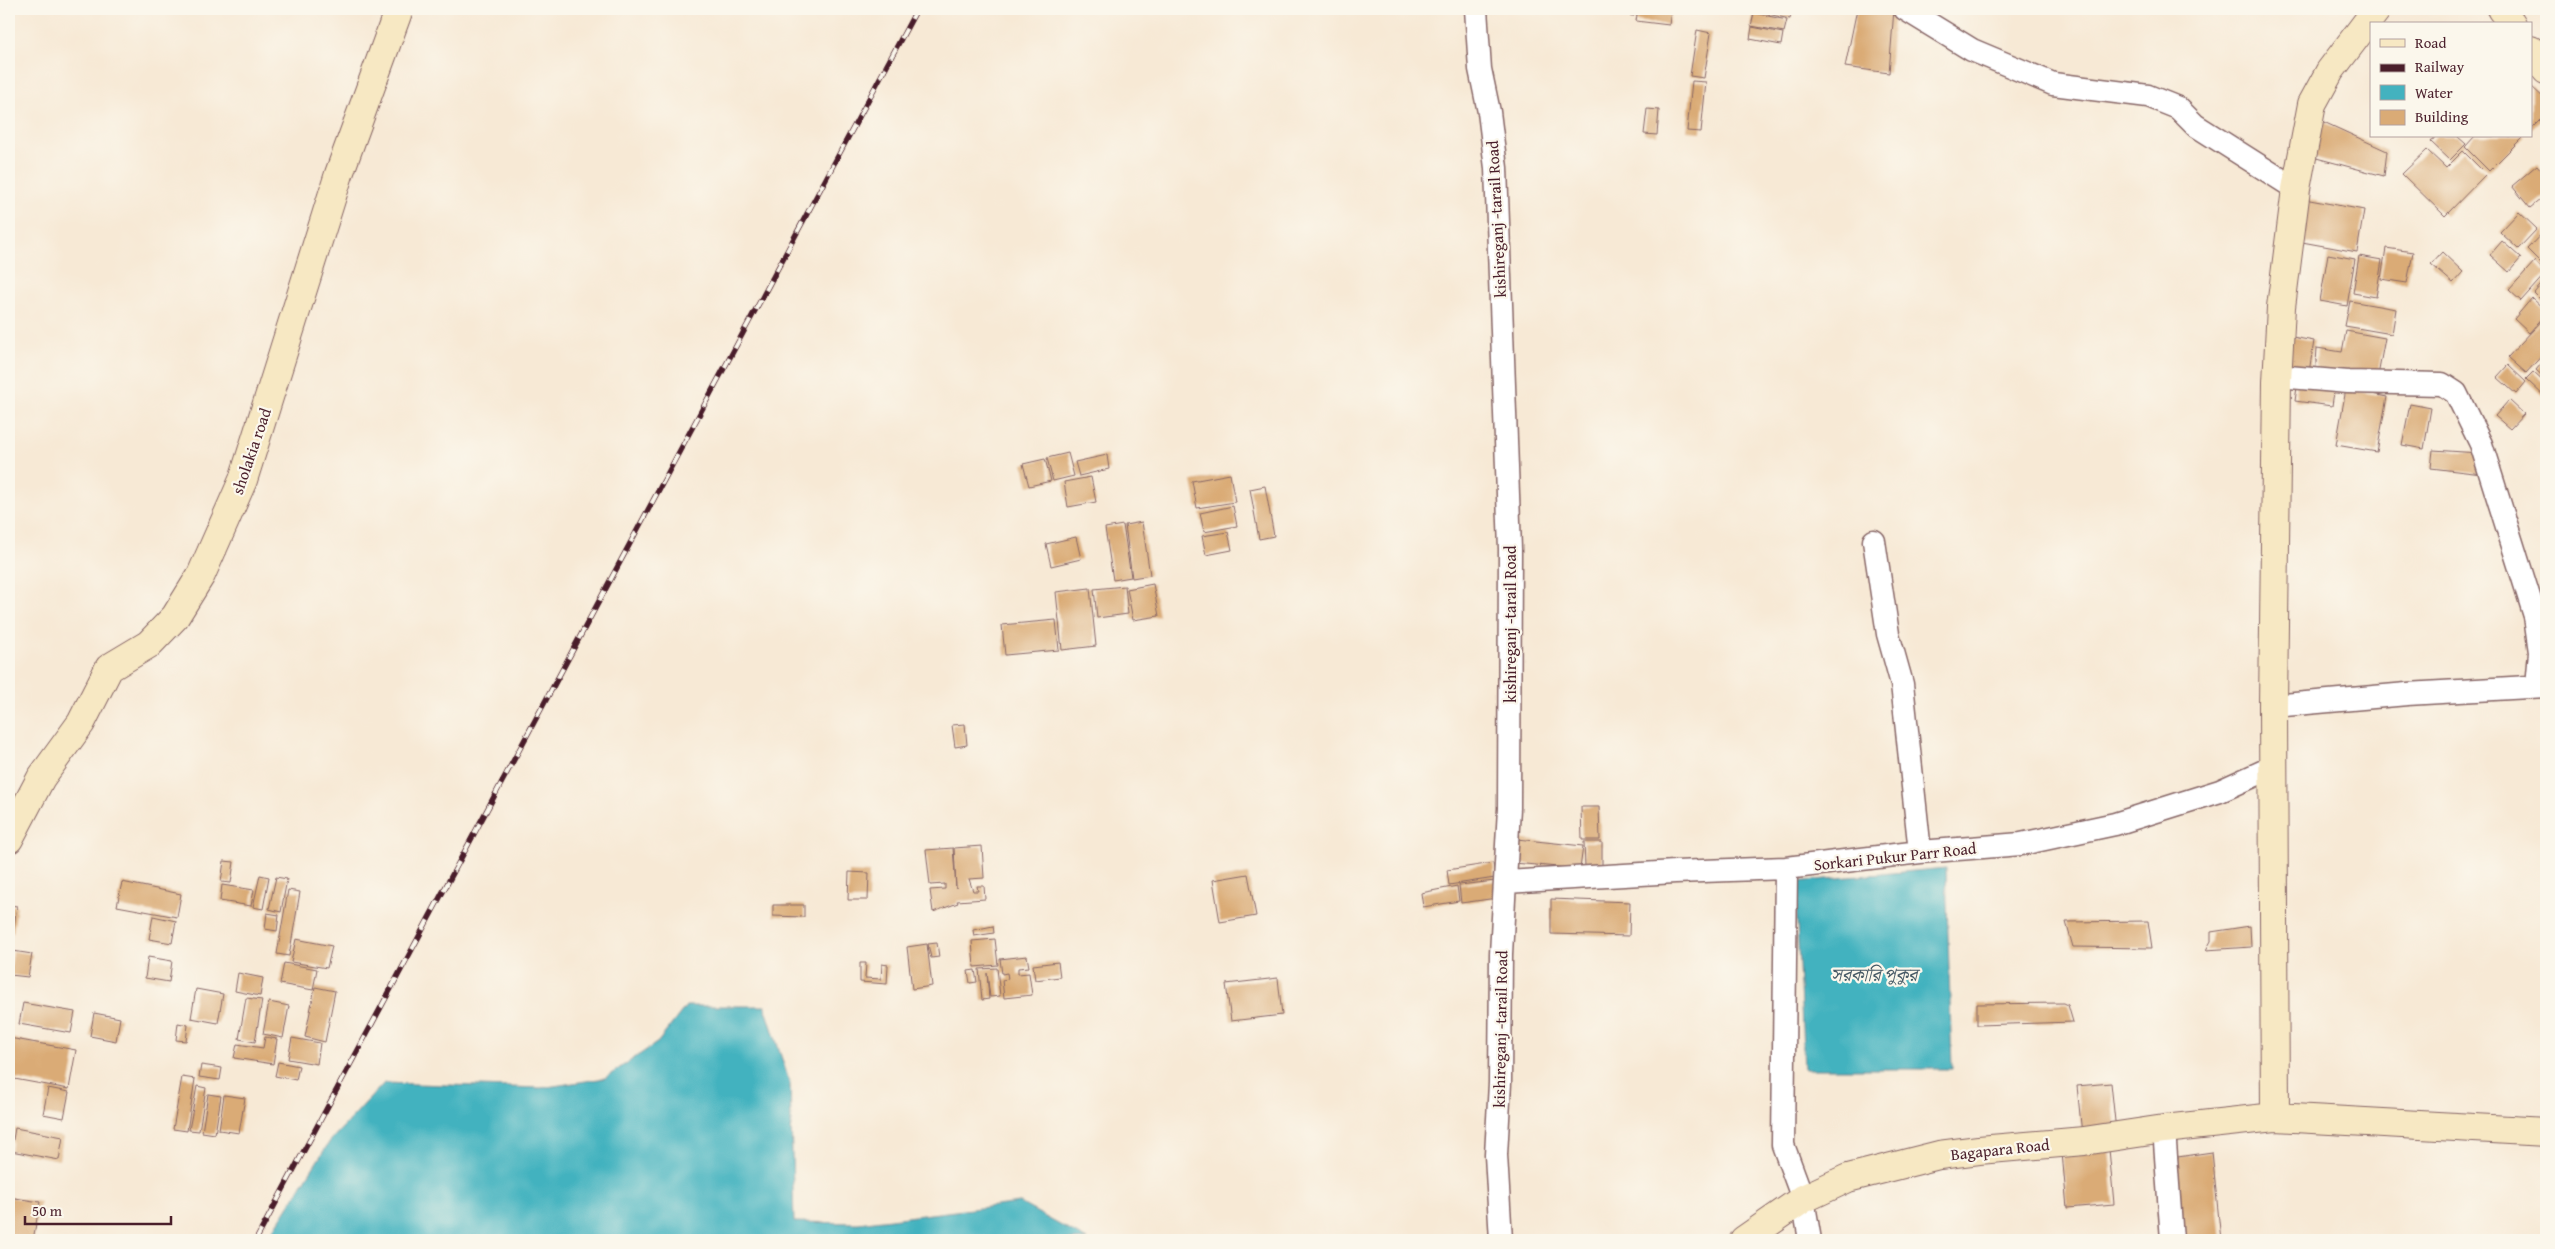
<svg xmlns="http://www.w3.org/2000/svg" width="2555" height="1249" viewBox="0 0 2555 1249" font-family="'Gentium Book Plus','Noto Serif Bengali',serif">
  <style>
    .water { fill: #43b2bf; stroke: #466875 }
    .building { fill: #daab76 }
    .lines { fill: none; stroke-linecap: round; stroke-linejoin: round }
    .street-casing { stroke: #876666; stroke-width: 25 }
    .secondary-casing { stroke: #876666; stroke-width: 30 }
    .street { stroke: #fff; stroke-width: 22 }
    .secondary { stroke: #f7e8c3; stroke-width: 28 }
    .rail-casing { stroke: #4a1f2b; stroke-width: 5.5 }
    .rail { stroke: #fbf7ec; stroke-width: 4; stroke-dasharray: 11; stroke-linecap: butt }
    .labels { text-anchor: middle; stroke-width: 4.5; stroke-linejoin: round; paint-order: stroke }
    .street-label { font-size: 16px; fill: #4a1f2b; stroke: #fbf7ec }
    .water-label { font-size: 18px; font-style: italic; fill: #475a66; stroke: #fbf7ec }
  </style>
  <rect width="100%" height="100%" fill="#fbf7ec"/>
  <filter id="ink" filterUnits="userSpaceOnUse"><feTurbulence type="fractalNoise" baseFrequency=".02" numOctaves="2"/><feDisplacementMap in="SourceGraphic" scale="10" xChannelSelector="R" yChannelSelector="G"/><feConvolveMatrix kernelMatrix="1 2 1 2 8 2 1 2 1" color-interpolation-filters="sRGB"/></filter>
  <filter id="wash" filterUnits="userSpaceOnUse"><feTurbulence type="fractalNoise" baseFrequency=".0096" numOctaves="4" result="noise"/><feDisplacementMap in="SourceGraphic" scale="20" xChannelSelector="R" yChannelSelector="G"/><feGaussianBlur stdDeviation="1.12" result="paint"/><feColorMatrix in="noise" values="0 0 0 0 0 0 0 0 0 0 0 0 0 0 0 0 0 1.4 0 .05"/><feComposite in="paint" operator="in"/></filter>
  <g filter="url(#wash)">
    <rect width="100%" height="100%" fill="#f7e9d5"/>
    <path class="water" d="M 1946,868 L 1952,1069 L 1804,1069 L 1795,882 Z
      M 686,1006 L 765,1006 L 790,1084 L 794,1222 L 858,1223 L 1020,1203 L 1087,1240 L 267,1240 L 330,1141 L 384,1083 L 541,1088 L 605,1078 L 658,1042 Z"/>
    <g id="blocks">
      <path class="building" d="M 1609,9 L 1635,9 L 1634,16 L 1608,13 Z
        M 1638,9 L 1671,9 L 1669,25 L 1636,21 Z
        M 1754,9 L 1792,9 L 1790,19 L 1754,11 Z
        M 1857,9 L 1894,9 L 1889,73 L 1845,67 Z
        M 1754,13 L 1787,20 L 1784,32 L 1751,26 Z
        M 1752,27 L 1783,33 L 1781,45 L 1750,39 Z
        M 1697,30 L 1711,33 L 1704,78 L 1690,76 Z
        M 1692,81 L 1706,82 L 1701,132 L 1687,131 Z
        M 2531,86 L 2546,100 L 2546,114 L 2531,129 Z
        M 1647,109 L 1659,110 L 1657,135 L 1644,134 Z
        M 2315,118 L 2387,151 L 2384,176 L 2305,155 Z
        M 2436,136 L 2457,136 L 2466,144 L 2450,160 L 2431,142 Z
        M 2475,136 L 2524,136 L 2489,171 L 2465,147 Z
        M 2427,150 L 2446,168 L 2463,151 L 2486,174 L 2445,216 L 2402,174 Z
        M 2537,165 L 2546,176 L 2546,195 L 2530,208 L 2512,186 Z
        M 2299,198 L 2364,210 L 2357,252 L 2291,240 Z
        M 2519,212 L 2537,229 L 2518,249 L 2500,232 Z
        M 2546,229 L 2546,268 L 2527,249 Z
        M 2502,241 L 2521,258 L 2509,272 L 2490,255 Z
        M 2386,248 L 2413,252 L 2407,283 L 2381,279 Z
        M 2442,252 L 2463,272 L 2453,283 L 2431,264 Z
        M 2328,254 L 2355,259 L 2347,306 L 2320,301 Z
        M 2359,256 L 2382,260 L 2376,297 L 2353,293 Z
        M 2535,261 L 2546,273 L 2521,301 L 2509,290 Z
        M 2546,279 L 2546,305 L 2534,293 Z
        M 2532,298 L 2546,311 L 2546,314 L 2529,333 L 2514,319 Z
        M 2350,301 L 2396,309 L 2392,334 L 2345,326 Z
        M 2546,316 L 2546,351 L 2526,373 L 2508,357 Z
        M 2346,331 L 2385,338 L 2377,381 L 2315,378 L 2317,348 L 2342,352 Z
        M 2287,336 L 2314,341 L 2309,372 L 2282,368 Z
        M 2546,358 L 2546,379 L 2536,370 Z
        M 2508,365 L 2526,382 L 2516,394 L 2497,377 Z
        M 2533,372 L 2546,384 L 2546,398 L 2526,379 Z
        M 2298,380 L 2335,384 L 2332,406 L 2295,401 Z
        M 2346,389 L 2387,397 L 2377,452 L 2336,445 Z
        M 2509,400 L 2524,414 L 2510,429 L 2495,416 Z
        M 2410,404 L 2431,408 L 2424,449 L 2402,445 Z
        M 2433,450 L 2479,453 L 2482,474 L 2431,468 Z
        M 1068,453 L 1074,476 L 1053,481 L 1047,458 Z
        M 1107,455 L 1109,469 L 1079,476 L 1075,462 Z
        M 1045,459 L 1051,481 L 1029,486 L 1023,464 Z
        M 1230,474 L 1235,502 L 1197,508 L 1192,481 Z
        M 1091,477 L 1096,502 L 1068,507 L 1064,482 Z
        M 1265,486 L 1274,536 L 1259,539 L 1250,489 Z
        M 1233,506 L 1237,526 L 1204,532 L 1200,513 Z
        M 1142,522 L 1150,575 L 1132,578 L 1125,525 Z
        M 1123,525 L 1131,577 L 1113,580 L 1105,528 Z
        M 1228,532 L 1232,550 L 1206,555 L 1202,536 Z
        M 1076,537 L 1081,559 L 1051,566 L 1046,544 Z
        M 1153,584 L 1159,616 L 1133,620 L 1127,589 Z
        M 1125,586 L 1128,614 L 1097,618 L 1094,589 Z
        M 1090,588 L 1096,646 L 1062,650 L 1056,592 Z
        M 1056,620 L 1059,650 L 1005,655 L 1002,625 Z
        M 965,724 L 967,745 L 955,747 L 952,725 Z
        M 1581,807 L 1599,807 L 1600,840 L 1582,840 Z
        M 1517,839 L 1583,846 L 1580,869 L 1514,863 Z
        M 1584,842 L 1602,842 L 1602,865 L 1585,866 Z
        M 982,846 L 984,878 L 969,879 L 973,891 L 978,891 L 977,886 L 984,886 L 985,899 L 957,901 L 958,903 L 933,912 L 930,890 L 945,889 L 945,884 L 930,885 L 926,850 L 953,848 L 956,888 L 954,848 Z
        M 224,861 L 234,862 L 231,883 L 221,882 Z
        M 1493,863 L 1495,878 L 1449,885 L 1447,870 Z
        M 849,872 L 869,873 L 868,900 L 848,900 Z
        M 1248,874 L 1256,916 L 1220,922 L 1213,880 Z
        M 260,875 L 269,877 L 263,909 L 253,907 Z
        M 276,877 L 287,879 L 281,912 L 269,909 Z
        M 1495,881 L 1497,898 L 1461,903 L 1459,885 Z
        M 122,882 L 181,894 L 177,917 L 117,906 Z
        M 222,885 L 254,890 L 251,906 L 220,901 Z
        M 1457,886 L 1459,901 L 1423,907 L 1421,893 Z
        M 288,890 L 300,892 L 289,956 L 277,954 Z
        M 1551,899 L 1630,902 L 1629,936 L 1551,934 Z
        M 9,905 L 17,906 L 13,933 L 9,932 Z
        M 773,905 L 804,905 L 804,917 L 773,916 Z
        M 267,913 L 279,915 L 277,931 L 265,929 Z
        M 153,916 L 176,921 L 172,943 L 149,939 Z
        M 2148,921 L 2152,948 L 2073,947 L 2066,922 Z
        M 993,926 L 994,933 L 974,936 L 973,930 Z
        M 2250,926 L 2251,947 L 2206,950 L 2211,941 L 2211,932 Z
        M 296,939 L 332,946 L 327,968 L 291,962 Z
        M 995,939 L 998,965 L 974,967 L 972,941 Z
        M 937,943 L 939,957 L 931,958 L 928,944 Z
        M 927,944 L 932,986 L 912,989 L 907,947 Z
        M 13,951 L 32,954 L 28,977 L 10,975 Z
        M 1027,956 L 1029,967 L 1018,968 L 1018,974 L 1029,973 L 1032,995 L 1004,998 L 1002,980 L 1008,979 L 1007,973 L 1002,974 L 1000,959 Z
        M 148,957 L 172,961 L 169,982 L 145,978 Z
        M 1058,962 L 1060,977 L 1035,980 L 1033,965 Z
        M 284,963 L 317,969 L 313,990 L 280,984 Z
        M 860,963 L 866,963 L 865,978 L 881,979 L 882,964 L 888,965 L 887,984 L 860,982 Z
        M 997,968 L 1000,996 L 990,997 L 987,973 L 989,999 L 982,1000 L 979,969 Z
        M 975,970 L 977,982 L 970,983 L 968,971 Z
        M 238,973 L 263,978 L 260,996 L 235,991 Z
        M 1278,978 L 1282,1015 L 1231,1021 L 1226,984 Z
        M 315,987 L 335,991 L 325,1042 L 305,1037 Z
        M 196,989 L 223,994 L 218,1023 L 191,1018 Z
        M 246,998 L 262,1000 L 255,1042 L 239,1039 Z
        M 269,1002 L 289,1006 L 283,1038 L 263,1034 Z
        M 23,1003 L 75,1012 L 71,1033 L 19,1024 Z
        M 2064,1003 L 2068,1005 L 2073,1022 L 1977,1025 L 1977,1004 Z
        M 94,1013 L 120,1018 L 116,1041 L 90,1036 Z
        M 178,1023 L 188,1025 L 186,1041 L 176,1040 Z
        M 265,1037 L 277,1039 L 273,1064 L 234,1058 L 237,1044 L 263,1048 Z
        M 9,1038 L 76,1050 L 69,1089 L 9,1078 Z
        M 292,1038 L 320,1043 L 317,1064 L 288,1059 Z
        M 278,1062 L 299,1066 L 296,1080 L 275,1076 Z
        M 201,1065 L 222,1068 L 220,1080 L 199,1077 Z
        M 182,1077 L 195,1079 L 187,1131 L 173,1129 Z
        M 2111,1083 L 2116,1131 L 2082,1134 L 2077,1086 Z
        M 197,1086 L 206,1088 L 199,1131 L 189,1130 Z
        M 48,1088 L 69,1092 L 64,1118 L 43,1114 Z
        M 208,1094 L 221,1096 L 215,1134 L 202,1132 Z
        M 224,1095 L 245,1098 L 239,1133 L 219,1130 Z
        M 15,1128 L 63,1137 L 59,1160 L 11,1151 Z
        M 2109,1149 L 2114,1204 L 2067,1208 L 2062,1153 Z
        M 2212,1152 L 2221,1240 L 2181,1240 L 2171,1158 Z
        M 9,1197 L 40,1202 L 33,1240 L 9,1240 Z"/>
    </g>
  </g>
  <g filter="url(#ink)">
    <use href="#blocks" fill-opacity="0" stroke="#876666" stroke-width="1"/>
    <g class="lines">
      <defs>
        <path id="street" d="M 1476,9 L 1480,69 L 1489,112 L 1496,168 L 1510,549 L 1509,808 L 1501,954 L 1500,1083 L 1496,1155 L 1501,1240
          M 1905,9 L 1972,50 L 2053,84 L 2148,96 L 2178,108 L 2195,125 L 2296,189
          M 2278,376 L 2348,382 L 2442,384 L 2456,393 L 2481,444 L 2535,616 L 2540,652 L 2537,686
          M 1874,541 L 1888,634 L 1902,684 L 1920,852
          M 2273,706 L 2407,694 L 2546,686
          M 1786,868 L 1783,1145 L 1803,1199 L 1810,1240
          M 1505,882 L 1675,872 L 1786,868 L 1920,852 L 2021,844 L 2115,824 L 2220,791 L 2273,767
          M 2164,1129 L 2172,1240"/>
        <path id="secondary" d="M 2377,9 L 2330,71 L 2312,104 L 2296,189 L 2281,307 L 2277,382 L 2273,706 L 2275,1117 L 2546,1132
          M 2501,9 L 2512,24
          M 2531,50 L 2546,70
          M 9,839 L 41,778 L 81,723 L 109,668 L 149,644 L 175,617 L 201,575 L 243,480 L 339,174 L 399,9
          M 1744,1240 L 1803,1199 L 1848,1178 L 1939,1155 L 1979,1150 L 2084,1141 L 2164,1129 L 2275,1117"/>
      </defs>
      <use href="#street" class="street-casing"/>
      <use href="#secondary" class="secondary-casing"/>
      <use href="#street" class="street"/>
      <use href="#secondary" class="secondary"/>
      <defs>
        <path id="rail" d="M 256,1240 L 917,9"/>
      </defs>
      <use href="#rail" class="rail-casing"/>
      <use href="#rail" class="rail"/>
    </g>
  </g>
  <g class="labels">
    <g class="street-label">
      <text transform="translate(1496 219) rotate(-93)" y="6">kishireganj -tarail Road</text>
      <text transform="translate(251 451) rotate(-71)" y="6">sholakia road</text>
      <text transform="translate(1510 624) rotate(-90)" y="6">kishireganj -tarail Road</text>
      <text transform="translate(1895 856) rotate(-6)" y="6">Sorkari Pukur Parr Road</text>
      <text transform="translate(1500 1029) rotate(-89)" y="6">kishireganj -tarail Road</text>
      <text transform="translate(2000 1149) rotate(-6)" y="6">Bagapara Road</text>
    </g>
    <g class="water-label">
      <text x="1874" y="981">সরকারি পুকুর</text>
    </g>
  </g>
  <rect width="2555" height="1249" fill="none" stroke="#fbf7ec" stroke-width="30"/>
  <rect x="2370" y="22" width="162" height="115" fill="#fbf7ec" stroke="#b4a19f"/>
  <rect x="2380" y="39" width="25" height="8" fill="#f7e8c3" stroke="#b4a19f"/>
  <text x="2415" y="48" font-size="15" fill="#4a1f2b">Road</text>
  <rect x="2380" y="64" width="25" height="8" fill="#4a1f2b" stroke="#b4a19f"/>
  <text x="2415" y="72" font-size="15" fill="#4a1f2b">Railway</text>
  <rect x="2380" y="85" width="25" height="15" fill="#43b2bf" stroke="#b4a19f"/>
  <text x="2415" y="98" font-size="15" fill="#4a1f2b">Water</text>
  <rect x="2380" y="110" width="25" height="15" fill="#daab76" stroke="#b4a19f"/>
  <text x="2415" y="122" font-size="15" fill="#4a1f2b">Building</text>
  <path d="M25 1216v8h146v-8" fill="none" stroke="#4a1f2b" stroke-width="2.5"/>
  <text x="32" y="1216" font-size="15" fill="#4a1f2b" stroke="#fbf7ec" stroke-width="4" paint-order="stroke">50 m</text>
</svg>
